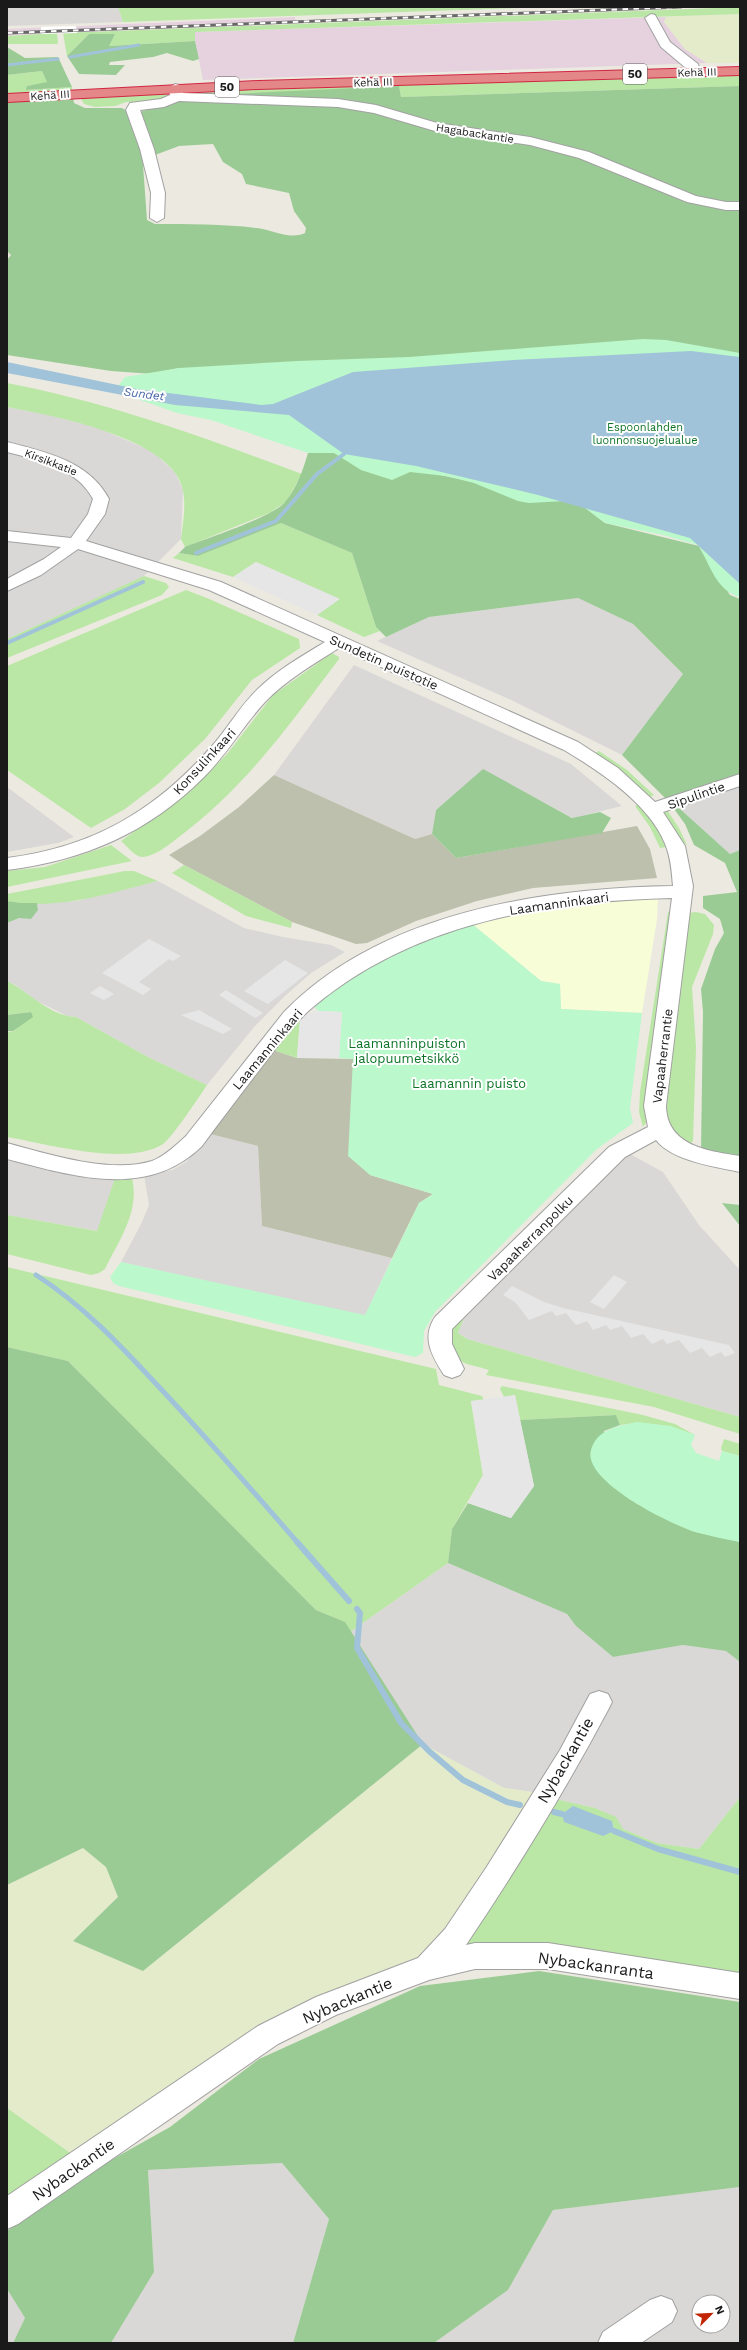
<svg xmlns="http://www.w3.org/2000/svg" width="747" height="2350" viewBox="0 0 747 2350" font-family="'Work Sans',sans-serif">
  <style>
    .residential { fill: #d9d8d7; fill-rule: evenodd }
    .industrial { fill: #e5d2de }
    .education { fill: #f7fed7 }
    .construction { fill: #bdc0ac }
    .farmland { fill: #e3ebcb }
    .grass { fill: #bae7a5 }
    .forest { fill: #9bcb95 }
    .park { fill: #bbf8cb }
    .parking { fill: #e6e6e6 }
    .water { fill: #a0c3da }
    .pier { fill: #fff }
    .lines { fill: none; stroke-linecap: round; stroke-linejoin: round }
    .stream-far3 { stroke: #a0c3da; stroke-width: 3 }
    .stream-far2 { stroke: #a0c3da; stroke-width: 4 }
    .stream-far1 { stroke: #a0c3da; stroke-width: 5 }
    .stream { stroke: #a0c3da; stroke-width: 6 }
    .minor-casing { stroke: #a1a1a1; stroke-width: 2 }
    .highway-casing { stroke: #d12643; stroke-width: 2 }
    .minor { fill: #fff; fill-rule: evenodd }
    .highway { fill: #e48788; fill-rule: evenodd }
    .rail-casing { stroke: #686868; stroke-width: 3 }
    .rail { stroke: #fff; stroke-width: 2; stroke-dasharray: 5.5; stroke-linecap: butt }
    .labels { text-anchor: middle; stroke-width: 4; stroke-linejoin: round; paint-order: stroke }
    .far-street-label { font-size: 11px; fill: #1a1a1a; stroke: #fff }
    .far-park-label { font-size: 11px; fill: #0d7427; stroke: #fff }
    .shield { fill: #fff; stroke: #5f5f5f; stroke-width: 1 }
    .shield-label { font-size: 12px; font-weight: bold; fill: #1a1a1a }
    .far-water-label { font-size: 12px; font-style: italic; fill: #4a68a7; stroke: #fff }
    .street-label { font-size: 13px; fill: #1a1a1a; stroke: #fff }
    .park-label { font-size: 13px; fill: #0d7427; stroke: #fff }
    .near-street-label { font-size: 16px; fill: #1a1a1a; stroke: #fff }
  </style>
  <rect width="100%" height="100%" fill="#eceae0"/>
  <path class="residential" d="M 7,7 L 118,7 L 123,22 L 7,26 Z
    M 7,407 L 49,415 L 98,428 L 152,451 L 175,472 L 183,490 L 181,539 L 143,577 L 7,639 Z
    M 578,598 L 633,624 L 683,674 L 622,755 L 509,699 L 377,641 L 429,617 Z
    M 354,665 L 571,764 L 622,806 L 573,818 L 483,770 L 436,810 L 432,834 L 415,839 L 274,775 Z
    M 740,786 L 740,850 L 730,854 L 679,808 Z
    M 7,787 L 74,837 L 58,843 L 7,852 Z
    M 158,881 L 244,928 L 283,937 L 331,945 L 345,952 L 311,973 L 285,996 L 255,1026 L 207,1085 L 148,1057 L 76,1017 L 67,1016 L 37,1001 L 17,986 L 7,981 L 7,923 L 38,910 L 37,903 L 77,901 Z
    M 210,1134 L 258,1146 L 262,1226 L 392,1258 L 365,1316 L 121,1262 L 142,1222 L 149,1205 L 144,1175 L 172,1170 L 186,1162 Z
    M 630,1154 L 663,1172 L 699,1225 L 740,1270 L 740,1417 L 467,1339 L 458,1333 L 466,1313 L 623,1155 Z
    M 7,1158 L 116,1175 L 98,1231 L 7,1215 Z
    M 448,1563 L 567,1614 L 576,1626 L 613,1657 L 683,1645 L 726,1651 L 740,1662 L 740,1797 L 699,1849 L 657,1843 L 623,1829 L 615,1817 L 595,1808 L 551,1798 L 539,1793 L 504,1788 L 423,1744 L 350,1632 Z
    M 282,2163 L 329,2219 L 293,2343 L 111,2343 L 154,2272 L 148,2170 Z
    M 740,2187 L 740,2343 L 434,2343 L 508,2290 L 553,2210 ZM 699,2302 L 723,2302 L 723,2326 L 699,2326 Z
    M 7,2289 L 25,2318 L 13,2343 L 7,2343 Z"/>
  <path class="industrial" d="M 295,17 L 296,23 L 7,36 L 7,29 Z
    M 666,17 L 664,22 L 685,49 L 707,63 L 203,80 L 195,41 L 195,32 Z"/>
  <path class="education" d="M 658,898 L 657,919 L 642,1013 L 561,1009 L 560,984 L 541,981 L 471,923 L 514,913 L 570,903 Z"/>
  <path class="construction" d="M 274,775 L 415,839 L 432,834 L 456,858 L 637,826 L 650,849 L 657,878 L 533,888 L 477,901 L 416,921 L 367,943 L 356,944 L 292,922 L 184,865 L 169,855 L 200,836 L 239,807 Z
    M 273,1050 L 297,1058 L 353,1059 L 370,1175 L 433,1194 L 419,1203 L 392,1258 L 262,1226 L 258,1146 L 210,1134 Z"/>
  <path class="farmland" d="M 714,14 L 740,14 L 740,63 L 707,63 L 685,49 L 664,22 L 666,17 Z
    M 423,1744 L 504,1788 L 539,1793 L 439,1947 L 358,1984 L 73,2155 L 7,2108 L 7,1885 L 83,1848 L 106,1866 L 118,1897 L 73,1941 L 143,1971 Z"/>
  <path class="grass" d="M 118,7 L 547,7 L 123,22 Z
    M 740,7 L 740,14 L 195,32 L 195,41 L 108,46 L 115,34 L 89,34 L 67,56 L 63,33 Z
    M 57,33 L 58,43 L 57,44 L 7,44 L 7,36 Z
    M 42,71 L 48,83 L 27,86 L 27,90 L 72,87 L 72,90 L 7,94 L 7,75 Z
    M 740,75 L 740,86 L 401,97 L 399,87 L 186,96 L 182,94 L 193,91 Z
    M 166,93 L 168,98 L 153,102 L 126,102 L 115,106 L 95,107 L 84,104 L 80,97 Z
    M 7,383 C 111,403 203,437 302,474 L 286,502 L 269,513 L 185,547 L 181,539 C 183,524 186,506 183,491 C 175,438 50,415 7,407 Z
    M 281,523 L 352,553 L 376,627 L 380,631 L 364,637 L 317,615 L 339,599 L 256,562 L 233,577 L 173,558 L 179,553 L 198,556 Z
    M 144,576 L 166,583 L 169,587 L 162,595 L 7,658 L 7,639 Z
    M 186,590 L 207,598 L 299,639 L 300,648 L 252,680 L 205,739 L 159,783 L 125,809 L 91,828 L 7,770 L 7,666 Z
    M 332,653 L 339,657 L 339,659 C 289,725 246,787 179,837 C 170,844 154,857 142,857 C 135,857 126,845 121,841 L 191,790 L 227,754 L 273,695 Z
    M 599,751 L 627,770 L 654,795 L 650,797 L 629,777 L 595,753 Z
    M 640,804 L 655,825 L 666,847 L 660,848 L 650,827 L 635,806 Z
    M 667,810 L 679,828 L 687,845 L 678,838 L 662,812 Z
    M 111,845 L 132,861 L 7,887 L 7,871 L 45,867 Z
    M 184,865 L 292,922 L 291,928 L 246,916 L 172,873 Z
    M 125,871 L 134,871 L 158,881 C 110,893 57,911 7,901 L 7,894 Z
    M 672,911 L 647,1121 L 643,1127 L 639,1112 L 640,1092 L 668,912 Z
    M 696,912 L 705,914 L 714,925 L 713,934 L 692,987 L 696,1047 L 693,1141 L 689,1145 L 661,1120 L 688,913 Z
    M 7,981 C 30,992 49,1016 76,1017 L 148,1057 L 207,1085 C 199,1097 172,1138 163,1144 C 127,1167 48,1144 7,1137 L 7,1032 L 14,1031 L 31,1012 L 7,1015 Z
    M 300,1019 L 297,1058 L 273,1050 Z
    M 116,1175 L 132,1178 C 140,1212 119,1240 105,1269 L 99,1273 L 91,1275 L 7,1254 L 7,1215 L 97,1231 Z
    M 7,1267 L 436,1369 L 439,1385 L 482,1396 L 484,1400 L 471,1401 L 483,1475 L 452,1529 L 448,1563 L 350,1632 L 345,1622 L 316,1610 L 68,1361 L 7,1347 Z
    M 466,1313 L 458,1333 L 467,1339 L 740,1417 L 740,1434 L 654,1407 L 486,1375 L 489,1370 C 465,1362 461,1368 448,1343 L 453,1328 Z
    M 502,1386 L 643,1415 L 675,1424 L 695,1435 C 670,1426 647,1420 620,1425 L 616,1415 L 520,1420 L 515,1395 L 504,1397 L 500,1389 Z
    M 724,1439 L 740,1444 L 740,1456 L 722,1451 L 721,1448 Z
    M 740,1797 L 740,1981 L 456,1955 L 551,1798 L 595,1808 L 616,1817 L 623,1829 L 657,1843 L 699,1849 Z
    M 7,2108 L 73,2155 L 7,2203 Z"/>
  <path class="forest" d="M 89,34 L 115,34 L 109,46 L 195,41 L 199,59 L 193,61 L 167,53 L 153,57 L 110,62 L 109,65 L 125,65 L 116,75 L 79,74 L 67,56 Z
    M 7,47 L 25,58 L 58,57 L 72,87 L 26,90 L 27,86 L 47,82 L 42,71 L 7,75 Z
    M 399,86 L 401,97 L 740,86 L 740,357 L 353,372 L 179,368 L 153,374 L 111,371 L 7,355 L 7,260 L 11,255 L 7,251 L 7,102 L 73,97 L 74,103 L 85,108 L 122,108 L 127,111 L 142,151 L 147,220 L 155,224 C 188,224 224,224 257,228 C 273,230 289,240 305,233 L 306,228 L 294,211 L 289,193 L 246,184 L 242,174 L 223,162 L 213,144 L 179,146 L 155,155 L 140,118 L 142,111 L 172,104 L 186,96 Z
    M 308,453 L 334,453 L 580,504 L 605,523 L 699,546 L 730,595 L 740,599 L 740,776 L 668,801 L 622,755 L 683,674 L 633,624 L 578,598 L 429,617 L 386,637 L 376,627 L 352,553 L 281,523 L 198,556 L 179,553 L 185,547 C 207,538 274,517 286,501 C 297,487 303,470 308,453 Z
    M 483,769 L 572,818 L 600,812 L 611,818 L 602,833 L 456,858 L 432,834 L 436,810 Z
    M 679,808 L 730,854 L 740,850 L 740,1157 L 701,1151 L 703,1012 L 701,989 L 715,949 L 724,933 L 720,919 L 703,908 L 703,896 L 737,892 L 725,863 L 694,845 L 685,824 L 674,809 Z
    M 7,901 L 21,903 L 37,903 L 38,910 L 31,919 L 19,918 L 7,923 Z
    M 31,1012 L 33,1017 L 13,1031 L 7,1031 L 7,1015 Z
    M 722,1203 L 740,1205 L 740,1226 Z
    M 7,1347 L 68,1361 L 316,1610 L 345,1622 L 423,1744 L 143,1971 L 73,1941 L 118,1897 L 106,1867 L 83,1848 L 7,1885 Z
    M 616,1415 L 620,1425 L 604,1431 L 629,1499 L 670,1521 L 696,1532 L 740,1542 L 740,1662 L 726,1651 L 683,1645 L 613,1657 L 576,1626 L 567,1614 L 448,1563 L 452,1529 L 468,1503 L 511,1518 L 534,1486 L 520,1420 Z
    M 539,1971 L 740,2002 L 740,2187 L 553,2210 L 508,2290 L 434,2343 L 293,2343 L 329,2219 L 282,2163 L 148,2170 L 154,2272 L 111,2343 L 13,2343 L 25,2318 L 7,2289 L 7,2231 L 86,2174 L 170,2127 L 259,2059 L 420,1986 Z"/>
  <path class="park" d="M 643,339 L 666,340 L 740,353 L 740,597 C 716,591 710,564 698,545 L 663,535 L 605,523 L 580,504 L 565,501 L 529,503 L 518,501 L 474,483 L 446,476 L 410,472 L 392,480 L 361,470 L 334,453 L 308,453 L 211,420 L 177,413 L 121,393 L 118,386 L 125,377 L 179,368 L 297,361 L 409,357 Z
    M 471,923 L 541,981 L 560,984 L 561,1009 L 642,1013 L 630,1108 L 633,1123 L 597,1149 L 435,1312 L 424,1331 L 423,1353 L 415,1357 L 119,1286 L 113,1283 L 110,1277 L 121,1262 L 365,1315 L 419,1203 L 433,1194 L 370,1175 L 348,1156 L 353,1059 L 339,1058 L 342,1012 L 318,1011 L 313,1005 C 365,967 409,942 471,923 Z
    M 637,1422 L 671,1426 L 695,1435 L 691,1445 L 696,1453 L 719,1461 L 722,1451 L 740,1456 L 740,1542 C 725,1539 710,1536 695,1532 C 670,1524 582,1481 591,1450 C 597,1429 618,1426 637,1422 Z"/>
  <path class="parking" d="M 256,562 L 340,599 L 317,615 L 233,577 Z
    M 149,939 L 181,956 L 173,961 L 169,959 L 139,982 L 151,989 L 143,995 L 102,973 Z
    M 285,960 L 308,973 L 268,1004 L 244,991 Z
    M 100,986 L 114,994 L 104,1000 L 90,993 Z
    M 226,990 L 263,1013 L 255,1018 L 219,995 Z
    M 199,1010 L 232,1029 L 223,1034 L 181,1015 Z
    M 314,1011 L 342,1012 L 339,1058 L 297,1058 L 300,1019 Z
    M 614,1275 L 627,1282 L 604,1309 L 590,1302 Z
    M 512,1286 L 544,1302 L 563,1308 L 729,1345 L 735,1353 L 725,1357 L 721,1352 L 710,1357 L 702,1348 L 690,1353 L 679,1340 L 667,1344 L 663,1339 L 652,1344 L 643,1334 L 631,1338 L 622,1326 L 610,1330 L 606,1325 L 593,1330 L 587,1321 L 576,1325 L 566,1313 L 556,1316 L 552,1311 L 529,1320 L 515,1302 L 503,1295 Z
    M 515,1395 L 534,1486 L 511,1518 L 468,1503 L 483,1475 L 471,1401 Z"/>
  <path class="water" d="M 691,351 L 740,357 L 740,584 L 690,538 L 538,495 L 416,466 L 344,454 L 289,415 L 175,405 L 7,373 L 7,362 L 137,389 L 261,405 L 273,404 L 353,372 L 513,360 Z
    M 573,1806 L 612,1821 L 614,1831 L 603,1836 L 564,1822 L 562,1814 Z"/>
  <path class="pier" d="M 76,26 L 77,33 L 41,34 L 41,27 Z"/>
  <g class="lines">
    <path class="stream-far3" d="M 70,57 L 139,45
      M 7,65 L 58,59"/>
    <path class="stream-far2" d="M 196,553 L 276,521 L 317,474 L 344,454
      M 7,643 L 143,582"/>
    <path class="stream-far1" d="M 36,1275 C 83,1305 121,1346 159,1387 C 207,1438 252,1490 298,1543"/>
    <path class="stream" d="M 297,1542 L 349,1601
      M 357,1609 L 360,1613 L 357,1648 L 401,1723 L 430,1752 L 463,1780 L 507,1802 L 520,1805
      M 554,1812 L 562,1814
      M 614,1831 L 658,1849 L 740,1872"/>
    <defs>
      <path id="minor" d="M 651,14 L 655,15 L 670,42 L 698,64 L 701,73 L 700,76 L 690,76 L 687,69 L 661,47 L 645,18 Z
        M 175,84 L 180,85 L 183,93 L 338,99 L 376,105 L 437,123 L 530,137 L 589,152 L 696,196 L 726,202 L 740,202 L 740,210 L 726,210 L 687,202 L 579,158 L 530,145 L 435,131 L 374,113 L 338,107 L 179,101 L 164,107 L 140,110 L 154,149 L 165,193 L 164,218 L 157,222 L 150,218 L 151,193 L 140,149 L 126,110 L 130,103 L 161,99 L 170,95 L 168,88 Z
        M 7,442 C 46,452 89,461 109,499 L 105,514 L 86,541 L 221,582 L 578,742 L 618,768 L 655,802 L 740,774 L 740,786 L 663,812 L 685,846 L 693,886 L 666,1106 C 667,1146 708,1151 740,1156 L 740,1172 C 716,1167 672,1161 656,1140 L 625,1157 L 452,1329 L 452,1344 L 464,1369 L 460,1375 L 452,1378 L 444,1375 C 432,1356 421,1338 435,1317 L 609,1147 L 648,1127 L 644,1106 L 672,898 C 545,901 413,923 313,1007 C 294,1023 279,1044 264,1064 C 243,1091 222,1119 202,1146 C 147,1200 73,1176 7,1159 L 7,1143 C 48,1154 110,1174 152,1161 C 165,1156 176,1145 186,1136 L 284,1012 C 380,913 541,888 673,886 C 672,874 671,861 667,849 C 653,806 601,772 564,750 L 339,648 C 314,664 286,680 265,702 C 243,726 227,754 204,777 C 148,833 85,860 7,870 L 7,858 C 93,847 155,811 212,746 C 229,727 241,704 260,687 C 279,669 302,656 325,642 L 209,590 L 78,549 L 41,575 L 7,591 L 7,579 L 44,559 L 61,547 L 7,541 L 7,531 L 71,538 L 88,514 L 93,499 C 77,468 38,460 7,452 Z
        M 599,1691 L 608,1694 L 612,1702 L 608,1710 C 565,1791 517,1869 466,1945 L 475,1943 L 548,1943 L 740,1973 L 740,1999 L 548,1969 L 475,1969 L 429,1980 L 336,2015 L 278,2044 L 18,2224 L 7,2229 L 7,2196 L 258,2026 L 316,1997 L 418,1958 L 445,1929 L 486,1868 L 560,1750 L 590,1694 Z
        M 661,2296 L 672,2300 L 677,2311 L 672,2322 L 641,2343 L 598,2343 L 603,2332 L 650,2300 Z"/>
      <path id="highway" d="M 740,67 L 740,75 L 258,89 L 7,102 L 7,94 L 258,81 Z"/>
    </defs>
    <use href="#minor" class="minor-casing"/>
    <use href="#highway" class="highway-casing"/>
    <use href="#minor" class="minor"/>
    <use href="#highway" class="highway"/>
    <defs>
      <path id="rail" d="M 7,33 L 681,7"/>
    </defs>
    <use href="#rail" class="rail-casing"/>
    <use href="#rail" class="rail"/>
  </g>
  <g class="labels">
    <g class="far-street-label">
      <text transform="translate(697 72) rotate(-2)" y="4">Kehä III</text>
      <text transform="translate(373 82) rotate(-2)" y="4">Kehä III</text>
      <text transform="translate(50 95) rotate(-4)" y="4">Kehä III</text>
      <text transform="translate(475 133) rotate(9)" y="4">Hagabackantie</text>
      <text transform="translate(51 462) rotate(21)" y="4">Kirsikkatie</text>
    </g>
    <g class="far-park-label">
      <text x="645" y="431">Espoonlahden<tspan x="645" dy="13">luonnonsuojelualue</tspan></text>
    </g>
    <g class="shield">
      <rect x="623" y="64" width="24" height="20" rx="3"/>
      <rect x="215" y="77" width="24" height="20" rx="3"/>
    </g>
    <g class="shield-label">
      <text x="635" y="78">50</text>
      <text x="227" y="91">50</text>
    </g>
    <g class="far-water-label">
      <text transform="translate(144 394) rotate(7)" y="4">Sundet</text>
    </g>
    <g class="street-label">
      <text transform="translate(384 662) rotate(24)" y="5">Sundetin puistotie</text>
      <text transform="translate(204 761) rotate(-47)" y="5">Konsulinkaari</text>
      <text transform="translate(696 795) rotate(-19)" y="5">Sipulintie</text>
      <text transform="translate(559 903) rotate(-8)" y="5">Laamanninkaari</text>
      <text transform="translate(267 1049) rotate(-50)" y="5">Laamanninkaari</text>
      <text transform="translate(662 1056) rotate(-83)" y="5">Vapaaherrantie</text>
      <text transform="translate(530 1238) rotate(-45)" y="5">Vapaaherranpolku</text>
    </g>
    <g class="park-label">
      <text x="407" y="1048">Laamanninpuiston<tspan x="407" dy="15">jalopuumetsikkö</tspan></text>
      <text x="469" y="1088">Laamannin puisto</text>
    </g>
    <g class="near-street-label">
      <text transform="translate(565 1760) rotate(-60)" y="6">Nybackantie</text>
      <text transform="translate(596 1965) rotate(8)" y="6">Nybackanranta</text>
      <text transform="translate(347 2000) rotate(-23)" y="6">Nybackantie</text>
      <text transform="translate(73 2169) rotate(-35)" y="6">Nybackantie</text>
    </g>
  </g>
  <rect width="747" height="2350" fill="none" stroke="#1a1a1a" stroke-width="16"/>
  <g transform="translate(711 2314) rotate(66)"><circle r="19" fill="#ffffff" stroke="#a3a3a3"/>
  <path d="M0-3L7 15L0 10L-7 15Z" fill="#c22403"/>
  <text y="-6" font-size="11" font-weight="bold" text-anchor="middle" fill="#1a1a1a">N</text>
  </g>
</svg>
